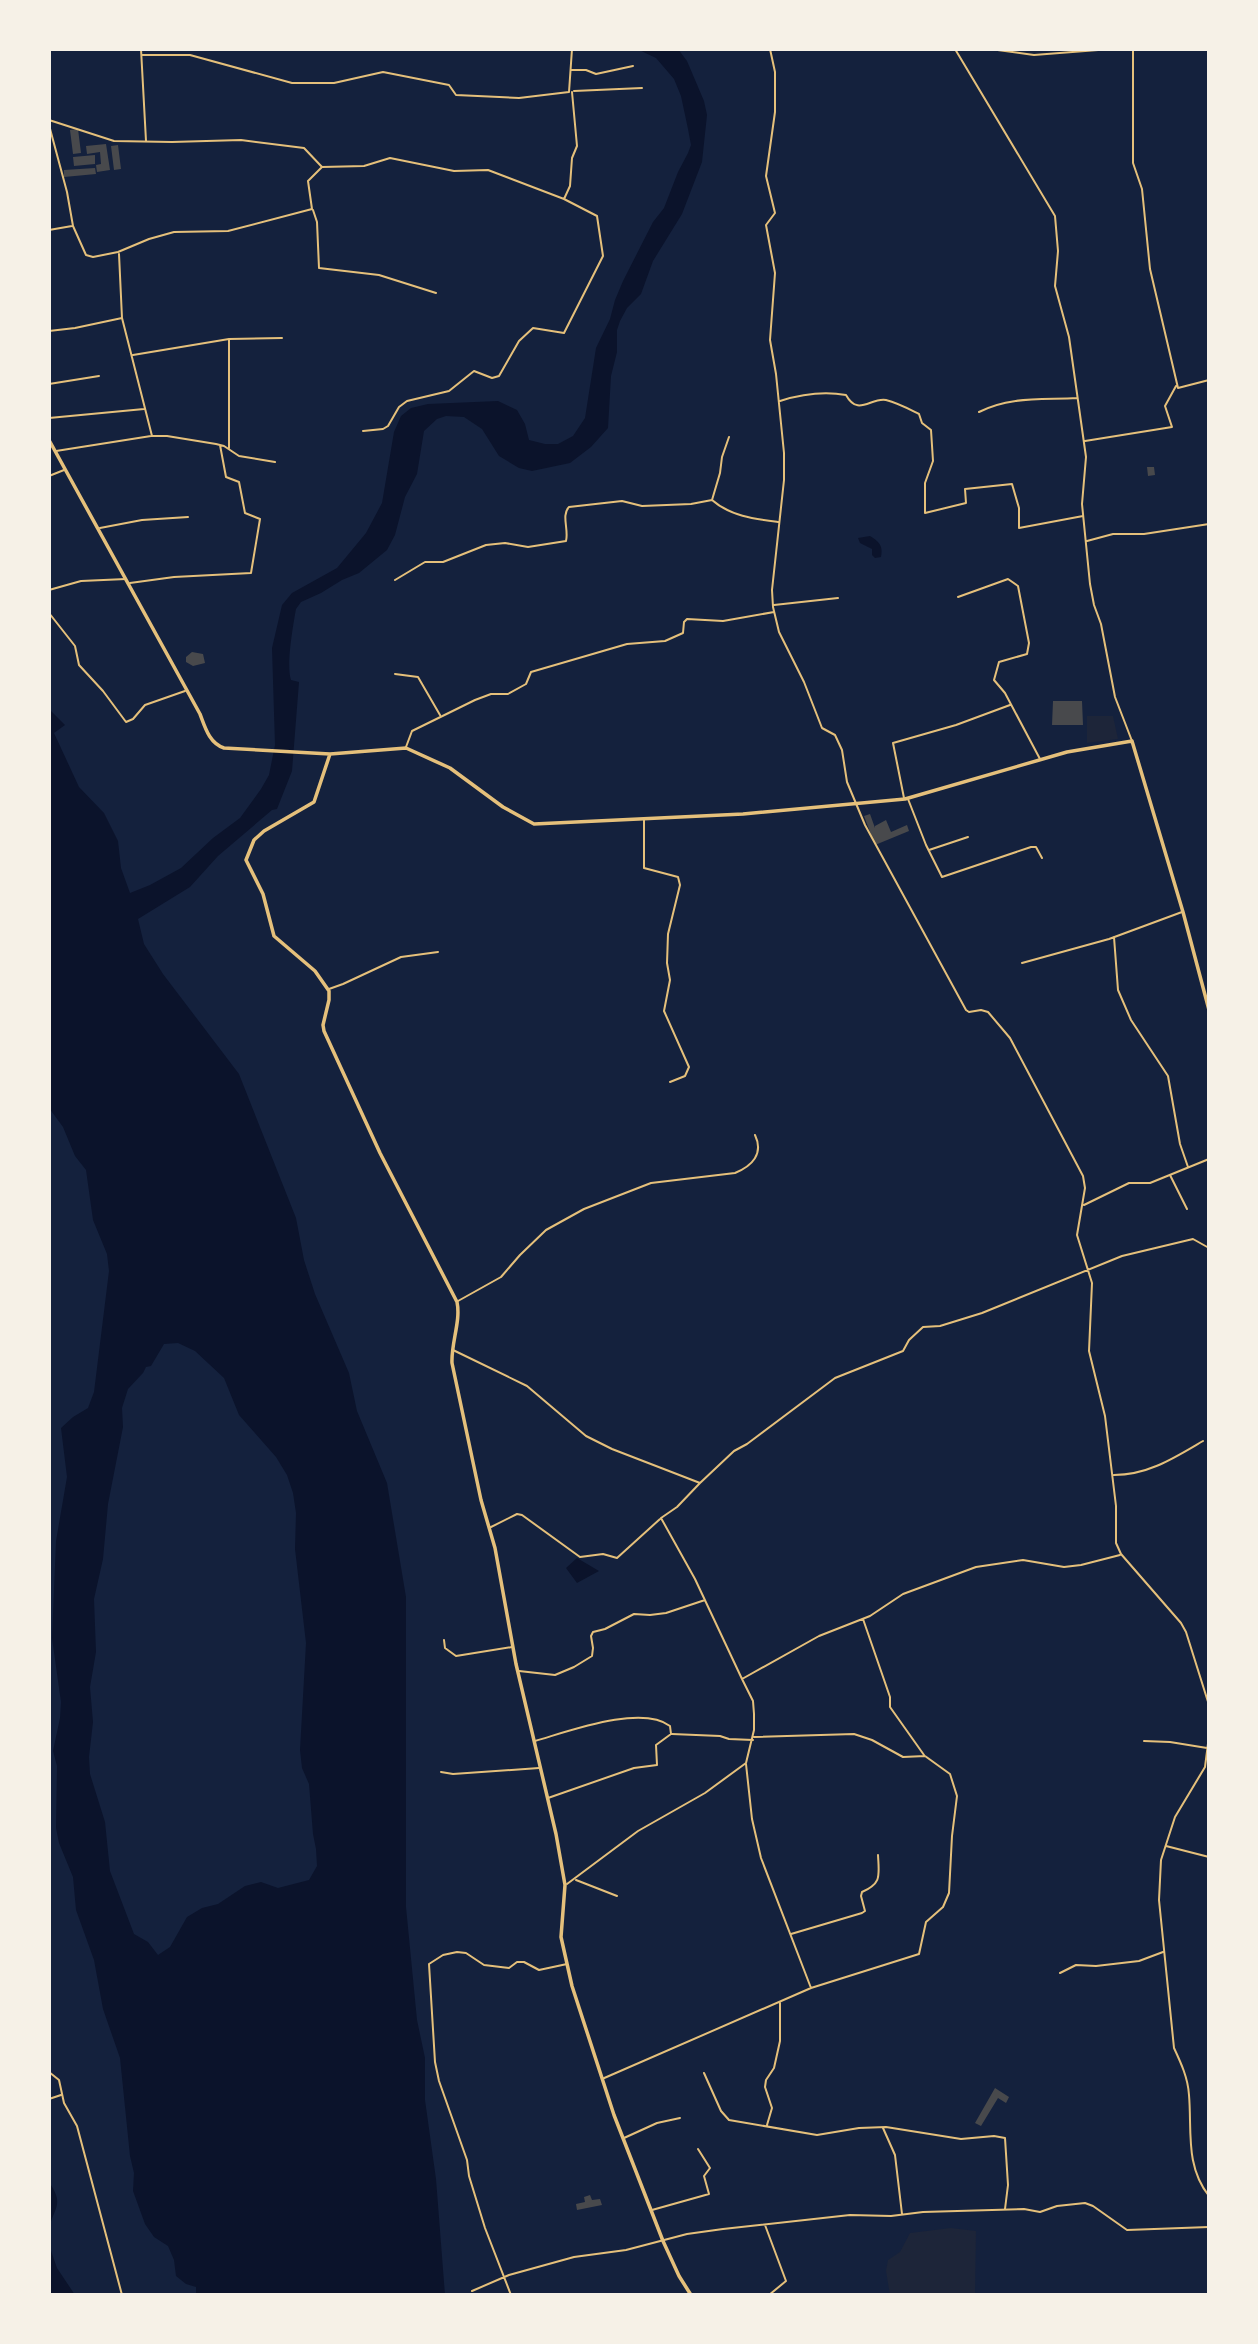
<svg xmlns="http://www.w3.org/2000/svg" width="1258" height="2344" viewBox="0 0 1258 2344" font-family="Helvetica,sans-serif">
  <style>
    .green { fill: #1d2539 }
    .water { fill: #0b132b; fill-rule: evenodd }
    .building { fill: #48494c }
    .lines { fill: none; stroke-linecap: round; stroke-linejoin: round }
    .minor { stroke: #e5c07b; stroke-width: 2 }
    .secondary { stroke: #e5c07b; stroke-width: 3.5 }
  </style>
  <rect width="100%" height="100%" fill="#14213d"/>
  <path class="green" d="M 1087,716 L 1113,716 L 1118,739 L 1087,743 Z
    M 951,2228 L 976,2231 L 975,2295 L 890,2295 L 886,2271 L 888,2260 L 900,2252 L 910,2233 Z"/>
  <path class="water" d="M 637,49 L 678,49 L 687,61 L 704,101 L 707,115 L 702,162 L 682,214 L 653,261 L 641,294 L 627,308 L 620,321 L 617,330 L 617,352 L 611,376 L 608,428 L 591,447 L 570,463 L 532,471 L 519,468 L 499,456 L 482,429 L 464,417 L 446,416 L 437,419 L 424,431 L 417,474 L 405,497 L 395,535 L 387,550 L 359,573 L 342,580 L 321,593 L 301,602 L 296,609 C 293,626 286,665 291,680 L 299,682 L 292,771 L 277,809 L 272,810 L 218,856 L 190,887 L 138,919 L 144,944 L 163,974 L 239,1074 L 296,1218 L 304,1260 L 315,1294 L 349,1373 L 357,1411 L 387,1483 L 406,1597 L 406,1907 L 417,2020 L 425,2058 L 425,2100 L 436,2179 L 445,2295 L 196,2295 L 196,2287 L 186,2284 L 176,2276 L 174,2260 L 168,2246 L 154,2237 L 145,2224 L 133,2191 L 134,2173 L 130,2156 L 120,2058 L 103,2009 L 94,1960 L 76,1910 L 73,1877 L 59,1843 L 56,1828 L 57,1766 L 53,1751 L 60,1718 L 61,1702 L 52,1638 L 56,1541 L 67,1477 L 61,1428 L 73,1417 L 88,1408 L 94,1392 L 109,1271 L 107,1254 L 93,1220 L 86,1170 L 75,1156 L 63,1127 L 49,1108 L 49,709 L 65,725 L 54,733 L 79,787 L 104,813 L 118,841 L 121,868 L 130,893 L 150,885 L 181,868 L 213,838 L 240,818 L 261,789 L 269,775 L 275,745 L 272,648 L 282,605 L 292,593 L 337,568 L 366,533 L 382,503 L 394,432 L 401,416 L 411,408 L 428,404 L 498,401 L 517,410 L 525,424 L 529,440 L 545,444 L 558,444 L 573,436 L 585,418 L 596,348 L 610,319 L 615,300 L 623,281 L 653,222 L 664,208 L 678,172 L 688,153 L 691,145 L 688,129 L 681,96 L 674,79 L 656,58 ZM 178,1343 L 195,1351 L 224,1378 L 239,1415 L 276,1457 L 287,1475 L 293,1493 L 296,1513 L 295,1549 L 306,1643 L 300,1750 L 302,1768 L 309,1784 L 313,1834 L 316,1849 L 317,1866 L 309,1880 L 278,1888 L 261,1882 L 245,1886 L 218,1904 L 202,1908 L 187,1917 L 170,1947 L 158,1955 L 148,1942 L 134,1934 L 110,1871 L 105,1822 L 90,1774 L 89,1757 L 93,1722 L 90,1687 L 96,1652 L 94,1599 L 103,1559 L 108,1504 L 123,1427 L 122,1408 L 128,1389 L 143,1373 L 146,1367 L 151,1366 L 164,1344 Z
    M 870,536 C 880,542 883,546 881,557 L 875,558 L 872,555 L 872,549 L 860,543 L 858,538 Z
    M 577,1558 L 599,1571 L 577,1583 L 566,1568 Z
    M 49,2182 C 64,2204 55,2206 49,2228 Z
    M 49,2245 L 57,2268 L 75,2295 L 49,2295 Z"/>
  <path class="building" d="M 78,129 L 81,153 L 73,154 L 70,130 Z
    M 106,144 L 110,170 L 97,172 L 96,165 L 101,164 L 100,152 L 87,154 L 86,146 Z
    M 118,145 L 121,169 L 114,170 L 111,146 Z
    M 95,155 L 95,164 L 74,166 L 73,157 Z
    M 95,168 L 96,174 L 64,177 L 64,170 Z
    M 1147,467 L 1154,467 L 1155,475 L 1148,476 Z
    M 192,652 L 203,654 L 205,663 L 193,666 L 186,662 L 186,657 Z
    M 1053,701 L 1082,701 L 1083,725 L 1052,725 Z
    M 870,814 L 875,828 L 875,826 L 886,820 L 891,832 L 907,825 L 909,831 L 875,845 L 864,816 Z
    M 995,2088 L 1009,2097 L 1006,2103 L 998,2098 L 981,2126 L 975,2123 Z
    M 590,2195 L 592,2200 L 600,2199 L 602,2205 L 577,2210 L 576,2204 L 585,2202 L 584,2197 Z"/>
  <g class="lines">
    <path class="minor" d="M 141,49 L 146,141
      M 770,49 L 775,72 L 775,112 L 766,176 L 775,213 L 766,225 L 775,273 L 770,340 L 776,374 L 784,453 L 784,480 L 772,590 L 773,607 L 779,632 L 804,682 L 822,728 L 835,735 L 842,750 L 847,782 L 865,825 L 966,1010 L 969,1012 L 981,1010 L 988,1012 L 1010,1038 L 1083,1176 L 1085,1188 L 1077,1235 L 1092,1283 L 1089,1351 L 1105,1416 L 1116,1506 L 1116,1543 L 1121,1554 L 1181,1623 L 1186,1632 L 1209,1705
      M 955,49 L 1055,216 L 1058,251 L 1055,286 L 1069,337 L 1086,457 L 1082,504 L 1090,584 L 1094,605 L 1101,624 L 1115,697 L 1132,741
      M 990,49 L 1034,55 L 1111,49
      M 1133,49 L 1133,163 L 1142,189 L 1150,269 L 1178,388 L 1209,380
      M 142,55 L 190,55 L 292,83 L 334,83 L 383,72 L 449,85 L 456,95 L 519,98 L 569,92 L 572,49
      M 571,70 L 586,70 L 596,74 L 633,66
      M 574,91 L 642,88
      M 49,120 L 114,141 L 172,142 L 241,140 L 304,148 L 322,167
      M 49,125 L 67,192 L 73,226 L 86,255 L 93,257 L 118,252 L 149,239 L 174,232 L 228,231 L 312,209 L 308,181 L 322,167 L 364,166 L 390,158 L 454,171 L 488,170 L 564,199 L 597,216 L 603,256 L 564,333 L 533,328 L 519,341 L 499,376 L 492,378 L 474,371 L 449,391 L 407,401 L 399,407 L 388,426 L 383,429 L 363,431
      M 564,199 L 570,186 L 572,158 L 577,146 L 572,92
      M 313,210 L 317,222 L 319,268 L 379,275 L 436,293
      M 49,230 L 72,226
      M 122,318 L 152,436 L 167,436 L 216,444 L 224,446 L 239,456 L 275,462
      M 49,331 L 75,328 L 122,318 L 119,254
      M 133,355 L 229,339 L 282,338
      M 49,384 L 99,376
      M 780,401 C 802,394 823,391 846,395 C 858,417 871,397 886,400 C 898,403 909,409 919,414 L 922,423 L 931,430 L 933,461 L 925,483 L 925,513 L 966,503 L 965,489 L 1012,484 L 1019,508 L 1019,528 L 1083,516
      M 979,412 C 1010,396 1043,400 1077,398
      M 49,418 L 144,409
      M 729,437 L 722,457 L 720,473 L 712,500 C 730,516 755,519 778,522
      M 1085,441 L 1172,427 L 1165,406 L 1176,386
      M 229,448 L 229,339
      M 56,451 L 151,436
      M 49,476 L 64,470
      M 100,528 L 142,520 L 188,517
      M 1087,541 L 1113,534 L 1144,534 L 1209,524
      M 395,580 L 425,562 L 443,562 L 486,545 L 505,543 L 528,547 L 566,541 C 569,530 561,515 569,507 L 622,501 L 642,506 L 691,504 L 712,500
      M 130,583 L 174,577 L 251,573 L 260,519 L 245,513 L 239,482 L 226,477 L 220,445
      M 49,590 L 81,581 L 126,579
      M 958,597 L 1008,579 L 1018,586 L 1029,643 L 1027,654 L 999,662 L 994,680 L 1005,693 L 1040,759
      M 774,605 L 838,598
      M 49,613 L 75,646 L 79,665 L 103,691 L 126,722 L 133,719 L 145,705 L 185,691
      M 395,674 L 418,677 L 440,715
      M 406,747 L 412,731 L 475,700 L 491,694 L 508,694 L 526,684 L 531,672 L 627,644 L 665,641 L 683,633 L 684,622 L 687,619 L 723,621 L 774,612
      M 904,798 L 893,743 L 956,725 L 1010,705
      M 908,799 L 926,845 L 942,877 L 1031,847 L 1036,847 L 1042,858
      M 644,820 L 644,868 L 678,877 L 680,885 L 668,934 L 667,963 L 670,980 L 664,1011 L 689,1067 L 685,1076 L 670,1082
      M 929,850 L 968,837
      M 1114,937 L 1118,990 L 1131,1020 L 1168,1076 L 1180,1144 L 1188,1167
      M 1022,963 L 1109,939 L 1182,912
      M 329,989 L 343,984 L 401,957 L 438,952
      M 1170,1175 L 1187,1209
      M 1084,1205 L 1129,1183 L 1150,1183 L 1209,1159
      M 458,1301 L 501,1277 L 520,1255 L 546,1230 L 584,1209 L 651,1183 L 735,1173 C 752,1166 764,1154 755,1135
      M 453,1350 L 527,1386 L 586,1436 L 612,1449 L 700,1483 L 677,1507 L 661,1518 L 695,1579 L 742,1679
      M 1114,1475 C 1148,1475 1174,1458 1203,1441
      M 700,1483 L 734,1451 L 747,1444 L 835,1378 L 903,1351 L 909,1340 L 923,1327 L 940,1326 L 982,1313 L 1122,1256 L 1193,1239 L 1209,1248
      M 489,1528 L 517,1514 L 522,1515 L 580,1557 L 603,1554 L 617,1558 L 660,1519
      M 863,1619 L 890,1697 L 890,1707 L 924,1755
      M 444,1640 L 445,1648 L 456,1656 L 512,1647
      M 519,1671 L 555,1675 L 574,1667 L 592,1656 L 593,1648 L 591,1636 L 593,1632 L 605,1629 L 634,1614 L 650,1615 L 666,1613 L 705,1600
      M 672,1734 L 720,1736 L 729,1739 L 753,1740
      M 1209,1736 L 1205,1767 L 1175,1817 L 1161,1860 L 1159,1900 L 1174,2048 C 1181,2063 1188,2078 1189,2095 C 1192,2130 1185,2166 1209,2196
      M 754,1737 L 854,1734 L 872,1740 L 903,1757 L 925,1756 L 950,1774 L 957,1796 L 952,1836 L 949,1893 L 943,1907 L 926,1922 L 919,1954 L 811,1988
      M 535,1741 C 567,1732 641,1704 670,1726 L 671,1734 L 656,1745 L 657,1765 L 634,1768 L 548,1798
      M 1144,1741 L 1170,1742 L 1207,1748
      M 441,1772 L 453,1774 L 539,1768
      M 1166,1846 L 1209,1857
      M 576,1880 L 617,1896
      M 567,1884 L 638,1831 L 705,1793 L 746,1763 L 754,1730 L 754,1714 L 753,1701 L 742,1679 L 819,1636 L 870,1616 L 903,1594 L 976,1567 L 1023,1560 L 1064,1567 L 1081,1565 L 1120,1555
      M 791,1934 L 862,1913 L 865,1911 L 861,1896 L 862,1892 C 882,1883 879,1876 878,1855
      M 1060,1973 L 1076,1965 L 1096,1966 L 1139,1961 L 1163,1952
      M 49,2072 L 59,2080 L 64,2103 L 77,2126 L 122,2295
      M 704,2073 L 721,2111 L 729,2120 L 817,2135 L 859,2128 L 886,2127 L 961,2139 L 994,2136 L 1005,2138 L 1008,2185 L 1005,2209
      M 602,2079 L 811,1988 L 761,1858 L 752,1819 L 746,1764
      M 49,2099 L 61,2095
      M 767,2125 L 772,2108 L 765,2087 L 766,2080 L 774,2068 L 780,2041 L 780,2003
      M 883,2128 L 895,2155 L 902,2214
      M 624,2138 L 657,2123 L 680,2118
      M 652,2210 L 709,2194 L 704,2176 L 710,2168 L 698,2149
      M 765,2225 L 786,2281 L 769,2295
      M 472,2291 L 509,2275 L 574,2257 L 626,2250 L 687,2234 L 723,2229 L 850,2215 L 891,2216 L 923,2212 L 1024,2209 L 1040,2212 L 1057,2206 L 1085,2203 L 1093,2206 L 1127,2230 L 1209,2227
      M 511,2295 L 485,2228 L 469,2176 L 467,2160 L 439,2081 L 435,2062 L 429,1964 L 443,1955 L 457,1952 L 466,1953 L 484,1965 L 509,1968 L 517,1962 L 524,1962 L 539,1970 L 567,1964"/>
    <path class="secondary" d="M 49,440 L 200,714 C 205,727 209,743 224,748 L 330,754 L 406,748 L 450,768 L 503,807 L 534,824 L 743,814 L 905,799 L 1067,752 L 1132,741 L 1183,912 L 1209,1010
      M 330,754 L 314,802 L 264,831 L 254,840 L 246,860 L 263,894 L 274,936 L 315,971 L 329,991 L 329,1000 L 323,1025 L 324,1031 L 380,1153 L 457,1302 C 461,1321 451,1343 452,1363 L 481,1500 L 495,1548 L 516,1664 L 556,1834 L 565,1885 L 561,1937 L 572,1986 L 614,2115 L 663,2241 L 679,2276 L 691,2295"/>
  </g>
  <rect width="1258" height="2344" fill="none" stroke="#f6f1e7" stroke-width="102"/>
</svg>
